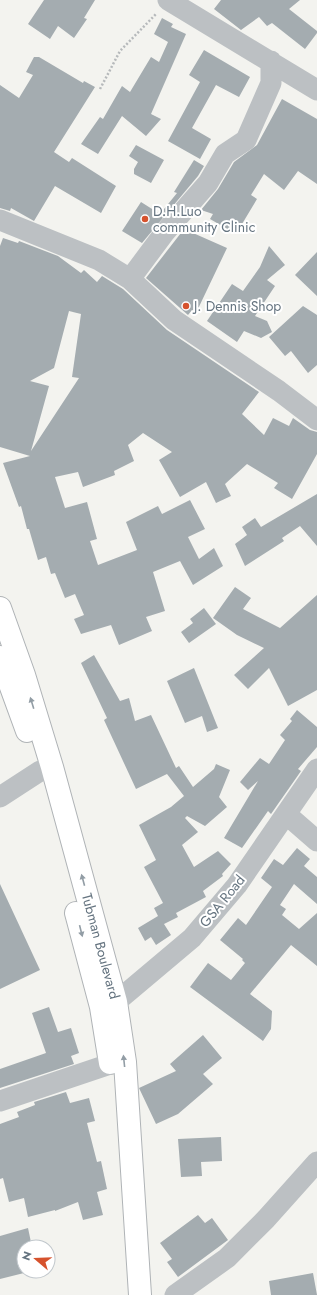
<svg xmlns="http://www.w3.org/2000/svg" width="317" height="1295" viewBox="0 0 317 1295" font-family="Jost,sans-serif">
  <style>
    .building { fill: #a4acb0; fill-rule: evenodd }
    .lines { fill: none; stroke-linecap: round; stroke-linejoin: round }
    .highway-casing { stroke: #afb3b6; stroke-width: 24 }
    .path { stroke: #b6b9bb; stroke-width: 2.5; stroke-dasharray: 2 2; stroke-linecap: butt }
    .minor { stroke: #bcc0c3; stroke-width: 21 }
    .highway { stroke: #fff; stroke-width: 22 }
    .oneway { fill: #929da5 }
    .poi-dot { fill: #d6522d; stroke: #fff; stroke-width: 1.5 }
    .labels { text-anchor: middle; stroke-width: 4; stroke-linejoin: round; paint-order: stroke }
    .poi-label { font-size: 14px; fill: #64737f; stroke: #fff; text-anchor: start }
    .street-label { font-size: 14px; fill: #64737f; stroke: #fff }
  </style>
  <rect width="100%" height="100%" fill="#f3f3ef"/>
  <path class="building" d="M 44,0 L 95,0 L 84,18 L 87,19 L 74,38 L 58,26 L 50,39 L 28,24 Z
    M 221,0 L 300,0 L 289,9 L 317,31 L 317,33 L 305,49 L 272,23 L 267,26 L 259,17 L 241,30 L 214,9 Z
    M 162,18 L 173,24 L 171,27 L 186,34 L 151,114 L 161,119 L 146,136 L 122,116 L 98,154 L 81,144 L 100,117 L 103,119 L 122,86 L 130,92 L 151,57 L 159,62 L 168,42 L 154,34 Z
    M 204,50 L 250,77 L 239,97 L 216,85 L 192,128 L 211,139 L 200,159 L 168,141 L 200,82 L 189,75 Z
    M 34,57 L 39,57 L 83,83 L 84,81 L 95,87 L 54,152 L 69,162 L 72,158 L 116,186 L 101,213 L 55,186 L 34,221 L 11,208 L 10,211 L 0,208 L 0,85 L 19,98 L 33,75 L 26,72 Z
    M 282,99 L 317,119 L 317,184 L 298,171 L 284,190 L 264,174 L 251,195 L 257,199 L 236,234 L 210,219 L 213,214 L 201,210 L 218,189 L 234,162 L 257,145 Z
    M 136,145 L 164,160 L 151,183 L 134,174 L 134,169 L 138,162 L 129,156 Z
    M 194,160 L 204,166 L 198,176 L 142,243 L 122,231 L 141,202 L 160,214 L 177,193 L 174,192 Z
    M 184,229 L 227,248 L 196,313 L 192,310 L 188,315 L 146,278 Z
    M 3,238 L 18,243 L 19,241 L 58,256 L 81,273 L 84,270 L 97,282 L 102,276 L 123,289 L 167,330 L 259,392 L 242,414 L 264,435 L 273,418 L 289,426 L 293,418 L 310,430 L 317,432 L 317,454 L 292,499 L 274,488 L 278,483 L 247,464 L 225,484 L 231,496 L 216,503 L 206,482 L 180,497 L 159,460 L 172,452 L 143,433 L 128,445 L 134,461 L 114,471 L 115,475 L 83,487 L 78,472 L 55,477 L 65,508 L 87,502 L 97,539 L 90,541 L 98,565 L 137,550 L 126,522 L 158,506 L 162,514 L 190,500 L 205,529 L 188,537 L 199,559 L 214,548 L 223,566 L 193,585 L 180,561 L 153,572 L 165,611 L 146,617 L 152,631 L 119,645 L 111,625 L 81,634 L 74,619 L 84,615 L 75,594 L 65,598 L 55,573 L 51,574 L 46,557 L 38,560 L 29,529 L 27,529 L 21,506 L 19,507 L 3,463 L 30,456 L 0,447 L 0,246 ZM 69,311 L 81,314 L 72,377 L 79,378 L 31,451 L 49,386 L 30,381 L 54,368 Z
    M 269,246 L 285,265 L 267,280 L 275,286 L 255,316 L 267,321 L 272,332 L 261,338 L 244,331 L 237,342 L 207,321 L 232,284 L 243,291 L 260,267 Z
    M 317,252 L 317,296 L 295,275 Z
    M 303,306 L 317,315 L 317,365 L 308,373 L 291,351 L 285,356 L 269,337 Z
    M 317,494 L 317,546 L 300,526 L 282,538 L 284,541 L 245,566 L 235,544 L 247,535 L 242,527 L 255,518 L 261,527 Z
    M 235,587 L 251,598 L 243,609 L 280,628 L 317,595 L 317,690 L 288,706 L 269,668 L 248,689 L 234,675 L 264,648 L 237,635 L 213,618 Z
    M 204,608 L 216,624 L 189,643 L 181,632 L 193,623 L 190,619 Z
    M 94,655 L 120,701 L 129,698 L 135,721 L 151,715 L 176,768 L 179,766 L 193,787 L 214,769 L 216,764 L 230,770 L 219,797 L 227,807 L 205,826 L 187,816 L 185,818 L 198,832 L 182,845 L 194,867 L 218,851 L 231,864 L 222,874 L 223,876 L 203,891 L 206,897 L 176,913 L 178,917 L 164,924 L 171,935 L 156,945 L 151,937 L 145,941 L 138,928 L 158,916 L 154,908 L 163,903 L 144,867 L 156,860 L 139,825 L 171,807 L 184,796 L 167,774 L 136,789 L 104,720 L 107,718 L 81,663 Z
    M 194,668 L 218,728 L 207,732 L 202,716 L 185,723 L 167,681 Z
    M 297,710 L 317,727 L 317,747 L 298,769 L 301,771 L 271,814 L 268,811 L 242,848 L 224,838 L 258,781 L 248,790 L 240,782 L 260,758 L 269,764 L 285,740 L 280,735 L 292,721 L 290,719 Z
    M 297,848 L 310,859 L 304,866 L 317,877 L 317,904 L 294,884 L 280,905 L 286,909 L 282,915 L 299,929 L 317,913 L 317,966 L 291,945 L 250,994 L 272,1011 L 271,1029 L 263,1041 L 190,987 L 208,963 L 231,980 L 245,963 L 242,960 L 243,959 L 220,940 L 238,918 L 246,925 L 272,887 L 261,878 L 274,859 L 283,865 Z
    M 0,884 L 40,970 L 0,989 Z
    M 49,1007 L 58,1032 L 71,1028 L 79,1053 L 71,1056 L 74,1064 L 0,1088 L 0,1069 L 46,1053 L 32,1013 Z
    M 203,1035 L 222,1058 L 203,1074 L 213,1084 L 178,1114 L 156,1124 L 139,1088 L 176,1071 L 170,1064 Z
    M 66,1092 L 70,1103 L 89,1098 L 95,1121 L 87,1123 L 97,1162 L 101,1161 L 107,1189 L 97,1192 L 103,1215 L 83,1220 L 78,1202 L 55,1211 L 55,1210 L 28,1217 L 24,1198 L 9,1202 L 3,1178 L 0,1179 L 0,1124 L 19,1117 L 17,1112 L 35,1105 L 34,1102 Z
    M 221,1137 L 222,1161 L 201,1162 L 202,1176 L 181,1177 L 178,1139 Z
    M 198,1215 L 205,1223 L 212,1218 L 228,1240 L 178,1277 L 167,1262 L 172,1259 L 160,1243 Z
    M 28,1228 L 32,1247 L 24,1247 L 24,1273 L 0,1279 L 0,1236 Z
    M 313,1273 L 317,1295 L 271,1295 L 269,1281 Z"/>
  <g class="lines">
    <defs>
      <g id="highway">
        <path id="s1" d="M 0,608 L 24,675 L 52,767 L 116,1002 L 125,1062 L 140,1295"/>
        <path d="M 0,657 L 27,731"/>
        <path d="M 76,913 L 101,1007 L 110,1063"/>
      </g>
    </defs>
    <use href="#highway" class="highway-casing"/>
    <path class="path" d="M 100,89 L 120,51 L 157,13"/>
    <path class="minor" d="M 168,0 L 317,90
      M 0,220 L 99,260 L 130,279 L 174,320 L 279,391 L 317,420
      M 130,279 L 165,232 L 208,183 L 225,154 L 246,140 L 271,83 L 271,61
      M 0,797 L 40,771
      M 286,814 L 317,841
      M 101,1007 L 116,1002 L 192,938 L 237,885 L 317,769
      M 0,1101 L 110,1064
      M 175,1295 L 227,1258 L 266,1219 L 317,1162"/>
    <use href="#highway" class="highway"/>
  </g>
  <defs><path id="oneway-solid" d="M-6-.8H1V-3.2L6.5 0L1 3.2V.8H-6Z"/></defs>
  <g class="oneway">
    <use href="#oneway-solid" transform="translate(32 703) rotate(-107)"/>
    <use href="#oneway-solid" transform="translate(83 880) rotate(-105)"/>
    <use href="#oneway-solid" transform="translate(81 931) rotate(76)"/>
    <use href="#oneway-solid" transform="translate(124 1061) rotate(-96)"/>
  </g>
  <g class="poi-dot">
    <circle cx="145" cy="219" r="4"/>
    <circle cx="186" cy="306" r="4"/>
  </g>
  <g class="labels">
    <g class="poi-label">
      <text x="153" y="216">D.H.Luo<tspan x="153" dy="16">community Clinic</tspan></text>
      <text x="194" y="311">J. Dennis Shop</text>
    </g>
    <g class="street-label">
      <text transform="translate(222 901) rotate(-51)" y="5">GSA Road</text>
      <text dy="5" stroke="none"><textPath href="#s1" startOffset="353">Tubman Boulevard</textPath></text>
    </g>
  </g>
  <g transform="translate(36 1259) rotate(289)"><circle r="19" fill="#ffffff" stroke="#c1c7cc"/>
  <path d="M0-3L7 15L0 10L-7 15Z" fill="#d6522d"/>
  <text y="-6" font-size="11" font-weight="bold" text-anchor="middle" fill="#64737f">N</text>
  </g>
</svg>
